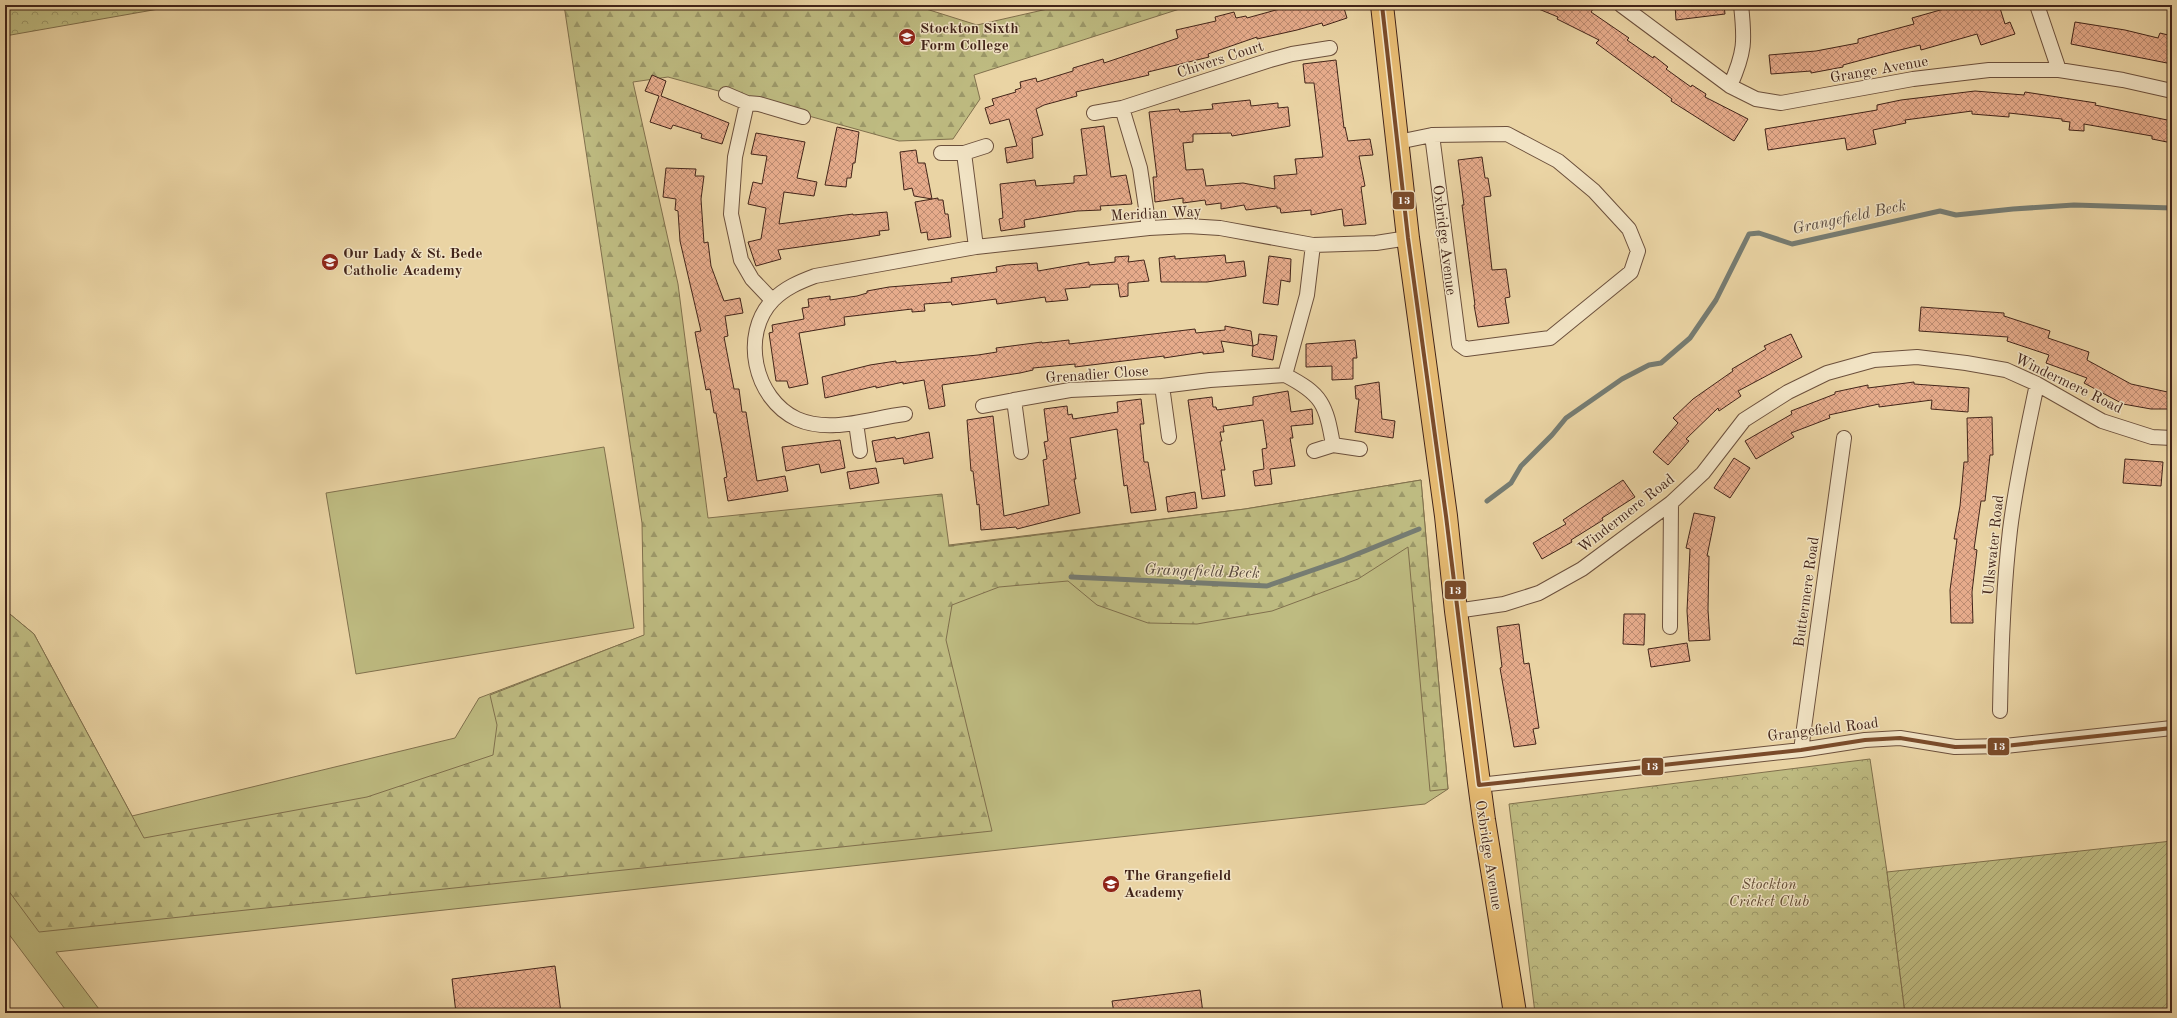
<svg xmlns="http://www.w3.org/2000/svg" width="2177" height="1018" viewBox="0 0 2177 1018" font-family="'Old Standard TT',serif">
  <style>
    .grass { fill: #bebb81; stroke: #80704d }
    .forest { fill: url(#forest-firs); stroke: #80704d }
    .park { fill: url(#park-crowns); stroke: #80704d }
    .garden { fill: url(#garden-furrows); stroke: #80704d }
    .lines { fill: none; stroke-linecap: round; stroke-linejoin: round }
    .stream { stroke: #767c72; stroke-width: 5 }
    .building { fill: url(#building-cross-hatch); stroke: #422419 }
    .street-casing { stroke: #6c503c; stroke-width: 16 }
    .primary-casing { stroke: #422419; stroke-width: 24 }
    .street { stroke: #f1e3c4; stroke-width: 14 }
    .primary { stroke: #e5ba72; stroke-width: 22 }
    .bus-1-casing { stroke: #f1e3c4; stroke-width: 7 }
    .bus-1 { stroke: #7a4b2a; stroke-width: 4 }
    .labels { text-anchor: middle; stroke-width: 3; stroke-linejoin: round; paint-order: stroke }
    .poi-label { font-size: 15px; font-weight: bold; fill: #422419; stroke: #f1e3c4; text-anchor: start }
    .street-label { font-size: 15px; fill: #422419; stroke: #f1e3c4 }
    .park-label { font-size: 15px; font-style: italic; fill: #614a33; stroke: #f1e3c4 }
    .water-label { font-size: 16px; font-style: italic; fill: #58493e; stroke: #f1e3c4 }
    .line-badge { stroke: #f1e3c4; stroke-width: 1.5 }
    .badge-label { font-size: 11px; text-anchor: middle; font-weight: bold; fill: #fff }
  </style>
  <defs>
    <pattern id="forest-firs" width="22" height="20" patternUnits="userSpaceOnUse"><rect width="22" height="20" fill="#bebb81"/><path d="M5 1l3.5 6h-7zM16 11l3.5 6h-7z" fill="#9c9869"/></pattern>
    <pattern id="park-crowns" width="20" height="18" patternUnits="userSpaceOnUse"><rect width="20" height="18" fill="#bebb81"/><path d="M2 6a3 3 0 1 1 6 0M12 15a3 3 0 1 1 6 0" fill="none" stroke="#9c9869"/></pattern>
    <pattern id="garden-furrows" width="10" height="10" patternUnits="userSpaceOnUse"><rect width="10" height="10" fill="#bebb81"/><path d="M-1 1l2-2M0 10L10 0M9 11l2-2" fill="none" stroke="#9c9869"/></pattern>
    <pattern id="building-cross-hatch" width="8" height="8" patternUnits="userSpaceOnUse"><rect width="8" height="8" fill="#e6ab8b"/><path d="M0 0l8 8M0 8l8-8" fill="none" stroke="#bc8b71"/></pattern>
  </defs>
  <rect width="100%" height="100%" fill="#ead4a4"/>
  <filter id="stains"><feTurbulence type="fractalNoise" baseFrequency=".005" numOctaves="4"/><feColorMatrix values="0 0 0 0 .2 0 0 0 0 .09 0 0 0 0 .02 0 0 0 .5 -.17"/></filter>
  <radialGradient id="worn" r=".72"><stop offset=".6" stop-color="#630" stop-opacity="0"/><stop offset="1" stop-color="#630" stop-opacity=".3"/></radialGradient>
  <path class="grass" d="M 604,447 L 634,628 L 356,674 L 326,493 Z
    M 1421,480 L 1448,789 L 1425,804 L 56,952 L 102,1013 L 68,1013 L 5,929 L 5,610 L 34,634 L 132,816 L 455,738 L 479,698 L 645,635 L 949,545 L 1245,509 Z"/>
  <path class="forest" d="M 564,5 L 877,5 L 923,8 L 977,25 L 1065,5 L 1192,5 L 974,75 L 980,99 L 953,139 L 899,141 L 668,77 L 633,82 L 678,284 L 708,518 L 942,494 L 949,546 L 1245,509 L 1421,480 L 1448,789 L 1430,791 L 1408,547 L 1358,579 L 1272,611 L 1197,624 L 1148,623 L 1097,605 L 1068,581 L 999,587 L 952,605 L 946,640 L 992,831 L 39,932 L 5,886 L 5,610 L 34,634 L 144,838 L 367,797 L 493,755 L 497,725 L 490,695 L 644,635 L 642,523 Z"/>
  <path class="park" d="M 5,5 L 170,5 L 170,7 L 5,36 Z
    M 1870,759 L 1887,872 L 1905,1013 L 1535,1013 L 1509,804 Z"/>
  <path class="garden" d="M 2172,841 L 2172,1013 L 1905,1013 L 1887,872 Z"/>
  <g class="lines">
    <path class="stream" d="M 1487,501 L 1511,483 L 1521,466 L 1552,435 L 1566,418 L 1622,379 L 1649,365 L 1661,363 L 1690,338 L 1716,300 L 1749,234 L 1759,233 L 1792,244 L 1940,211 L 1956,215 L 2013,209 L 2074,205 L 2172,208
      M 1071,577 L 1267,586 L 1345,559 L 1419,529"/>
  </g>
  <path class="building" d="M 1294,5 L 1343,5 L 1347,18 L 1323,26 L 1322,23 L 1297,30 L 1257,39 L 1257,37 L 1208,54 L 1209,57 L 1148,72 L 1149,75 L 1076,92 L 1077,96 L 1044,105 L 1036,109 L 1043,135 L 1032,138 L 1033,158 L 1007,163 L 1005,148 L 1017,146 L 1009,119 L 990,124 L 985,108 L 994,105 L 992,99 L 1016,92 L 1015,90 L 1021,88 L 1020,82 L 1036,78 L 1037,82 L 1073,71 L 1073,68 L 1103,59 L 1104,63 L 1146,49 L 1178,38 L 1176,30 L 1216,21 L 1215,17 L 1234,12 L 1236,18 L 1246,16 L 1247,18 Z
    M 1529,5 L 1584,5 L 1593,9 L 1591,12 L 1629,38 L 1627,40 L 1653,58 L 1654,56 L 1668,67 L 1666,69 L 1691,87 L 1692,85 L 1706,94 L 1705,97 L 1748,119 L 1734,141 L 1671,101 L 1672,99 L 1596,43 L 1599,40 L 1557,19 L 1558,17 Z
    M 1675,5 L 1724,5 L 1725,14 L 1676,20 Z
    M 1958,5 L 1999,5 L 2005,24 L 2010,22 L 2015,34 L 1981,45 L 1977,34 L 1921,50 L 1920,45 L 1888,53 L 1843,65 L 1843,67 L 1811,73 L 1811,71 L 1771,74 L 1769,55 L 1816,51 L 1858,43 L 1858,39 L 1914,24 L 1912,18 Z
    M 2075,22 L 2125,30 L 2158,38 L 2160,33 L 2172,36 L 2172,64 L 2071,44 Z
    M 1336,60 L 1344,128 L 1345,127 L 1348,141 L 1370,139 L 1373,155 L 1359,156 L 1365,186 L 1361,187 L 1366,224 L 1344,226 L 1342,209 L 1311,215 L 1311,210 L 1281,213 L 1280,208 L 1277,208 L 1277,206 L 1246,210 L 1244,205 L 1221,209 L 1221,203 L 1206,205 L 1205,200 L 1183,203 L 1183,198 L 1155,202 L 1153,177 L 1157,177 L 1149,112 L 1179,109 L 1180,112 L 1213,109 L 1212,104 L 1250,100 L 1251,106 L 1278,103 L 1278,108 L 1288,107 L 1290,126 L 1232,136 L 1231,133 L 1193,134 L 1193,142 L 1183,143 L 1186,170 L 1203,169 L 1206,186 L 1243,183 L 1275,189 L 1274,176 L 1297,174 L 1295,159 L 1323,157 L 1314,83 L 1305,83 L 1303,64 Z
    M 652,75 L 666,81 L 661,96 L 729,123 L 722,144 L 701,138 L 702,134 L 673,125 L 671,129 L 650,122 L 659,96 L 645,91 Z
    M 1975,91 L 2024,95 L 2025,92 L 2096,103 L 2095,105 L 2172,121 L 2172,143 L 2152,139 L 2152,136 L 2084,124 L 2084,131 L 2069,130 L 2070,122 L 2062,121 L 2062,119 L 2009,113 L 2009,117 L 1972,114 L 1972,111 L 1905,120 L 1906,123 L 1873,130 L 1876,144 L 1847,150 L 1845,138 L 1768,150 L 1765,129 L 1877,110 L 1877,105 L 1901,100 Z
    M 1104,126 L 1111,177 L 1126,175 L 1132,204 L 1100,206 L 1101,210 L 1077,211 L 1024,220 L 1025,227 L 1001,231 L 999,219 L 1003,218 L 1000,184 L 1035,180 L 1036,186 L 1074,183 L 1074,176 L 1087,175 L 1081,129 Z
    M 837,127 L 859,132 L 855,163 L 853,163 L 851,178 L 847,178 L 846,187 L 825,185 Z
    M 756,133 L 805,142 L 797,178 L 817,182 L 814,196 L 784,192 L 779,224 L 853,214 L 853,215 L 887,212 L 889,230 L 879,231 L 880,235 L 848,240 L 778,250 L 781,259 L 756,266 L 748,242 L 761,239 L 766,208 L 748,204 L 753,182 L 762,184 L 767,156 L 751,154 Z
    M 916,150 L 918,163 L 925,163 L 932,199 L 914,196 L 912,188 L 904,190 L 900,152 Z
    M 1482,157 L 1485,178 L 1488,178 L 1491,196 L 1484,197 L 1492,270 L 1506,269 L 1510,297 L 1505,298 L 1509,323 L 1478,327 L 1474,305 L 1475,305 L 1462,205 L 1464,205 L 1458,160 Z
    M 666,168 L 696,169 L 695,176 L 704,176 L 701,199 L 704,243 L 708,242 L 711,266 L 724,301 L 740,298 L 743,313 L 725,316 L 728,336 L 724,337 L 734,389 L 739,389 L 742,412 L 746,412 L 757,481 L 785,476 L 788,491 L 728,501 L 724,478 L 727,477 L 716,413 L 714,413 L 710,389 L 706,390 L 695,332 L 701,331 L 680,241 L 678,211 L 675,210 L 676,199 L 663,197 Z
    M 938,198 L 938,200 L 943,200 L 945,214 L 948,214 L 951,237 L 928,240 L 927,232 L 921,233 L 915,202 Z
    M 1225,255 L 1226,263 L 1244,261 L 1246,276 L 1207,282 L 1161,282 L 1159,258 L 1175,256 L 1175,259 Z
    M 1129,256 L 1128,262 L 1144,260 L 1149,281 L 1128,283 L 1128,296 L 1120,297 L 1118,284 L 1090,285 L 1090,287 L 1065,289 L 1068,300 L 1046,302 L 1045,297 L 997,304 L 996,299 L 952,305 L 951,302 L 924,304 L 925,311 L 912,312 L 912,309 L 844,317 L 845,325 L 799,333 L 808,384 L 789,388 L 787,381 L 776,381 L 769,333 L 773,332 L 772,325 L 804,319 L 802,308 L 809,307 L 808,299 L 830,296 L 830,300 L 857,296 L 867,293 L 867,291 L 889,287 L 952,282 L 951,278 L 997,272 L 996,267 L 1007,265 L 1037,263 L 1038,271 L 1089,262 L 1089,265 L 1115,262 L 1115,257 Z
    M 1269,256 L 1291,259 L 1290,282 L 1281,280 L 1278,305 L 1263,303 Z
    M 1921,307 L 2004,313 L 2004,316 L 2050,331 L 2048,338 L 2089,352 L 2087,360 L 2131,384 L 2172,393 L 2172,409 L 2151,409 L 2123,404 L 2084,383 L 2087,378 L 2046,363 L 2049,355 L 2007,341 L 2008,337 L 1919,331 Z
    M 1225,326 L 1251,331 L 1253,346 L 1258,344 L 1259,334 L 1277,336 L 1273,360 L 1252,356 L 1253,346 L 1221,341 L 1224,352 L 1203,354 L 1203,352 L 1164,358 L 1164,356 L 1075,367 L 1075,364 L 1033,368 L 1033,370 L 1020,373 L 942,385 L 945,406 L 929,409 L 924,380 L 903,384 L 903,382 L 876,388 L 876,386 L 825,398 L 822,377 L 870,365 L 896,361 L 896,363 L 978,355 L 997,352 L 996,348 L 1042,342 L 1042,343 L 1069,340 L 1069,344 L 1195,329 L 1196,333 L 1225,330 Z
    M 1791,334 L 1802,357 L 1738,391 L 1741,396 L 1719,411 L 1718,408 L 1686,439 L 1689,441 L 1668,465 L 1653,452 L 1678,423 L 1673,418 L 1693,399 L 1733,371 L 1732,369 L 1766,349 L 1764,346 Z
    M 1355,340 L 1357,358 L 1353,358 L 1353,379 L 1332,380 L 1332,366 L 1306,367 L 1306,344 Z
    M 1379,382 L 1382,419 L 1395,421 L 1393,438 L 1355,432 L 1359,399 L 1356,399 L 1355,386 Z
    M 1914,382 L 1914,384 L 1969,388 L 1968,412 L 1931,409 L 1932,400 L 1879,407 L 1879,404 L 1829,415 L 1830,418 L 1791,433 L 1794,437 L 1756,459 L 1745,441 L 1792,414 L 1791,411 L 1835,394 L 1835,392 L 1868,385 L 1868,388 Z
    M 1288,391 L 1291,412 L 1312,409 L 1313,424 L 1291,426 L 1293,438 L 1290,438 L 1295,466 L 1270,469 L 1272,484 L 1255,486 L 1253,471 L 1264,469 L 1262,449 L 1267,448 L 1263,420 L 1223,426 L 1224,432 L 1220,432 L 1222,441 L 1220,441 L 1225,470 L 1221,470 L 1225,496 L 1202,499 L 1188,400 L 1212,397 L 1213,407 L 1216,407 L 1217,410 L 1253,405 L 1253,397 Z
    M 1141,399 L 1144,424 L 1140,424 L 1144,462 L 1148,462 L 1156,510 L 1131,513 L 1127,485 L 1124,486 L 1117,429 L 1070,438 L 1076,479 L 1074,479 L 1080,513 L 1017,529 L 1016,527 L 981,530 L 979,504 L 977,505 L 973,471 L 971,471 L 967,420 L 993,416 L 1004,516 L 1049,505 L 1043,460 L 1047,459 L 1044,442 L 1048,441 L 1044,409 L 1067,406 L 1068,415 L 1072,414 L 1073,419 L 1118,412 L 1117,402 Z
    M 1992,417 L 1993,455 L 1990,455 L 1985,501 L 1981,501 L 1974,549 L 1977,550 L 1972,592 L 1973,623 L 1951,623 L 1950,590 L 1957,539 L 1954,539 L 1960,506 L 1964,462 L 1968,462 L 1967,418 Z
    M 929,432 L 933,458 L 904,464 L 903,458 L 876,462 L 872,441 L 895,437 L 896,439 Z
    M 840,440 L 845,468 L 821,473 L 819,464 L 786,471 L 782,447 Z
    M 1734,458 L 1750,468 L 1730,498 L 1714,488 Z
    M 2125,459 L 2163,462 L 2161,486 L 2123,483 Z
    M 876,468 L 879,483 L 850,489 L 847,472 Z
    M 1623,480 L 1635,497 L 1602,518 L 1603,520 L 1571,540 L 1572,542 L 1542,559 L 1533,543 L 1566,524 L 1563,520 Z
    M 1195,492 L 1197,508 L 1168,512 L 1166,497 Z
    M 1694,513 L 1715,517 L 1707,556 L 1709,556 L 1708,610 L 1710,640 L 1689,641 L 1687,611 L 1690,549 L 1686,548 Z
    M 1624,614 L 1645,614 L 1644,645 L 1623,644 Z
    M 1519,624 L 1524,664 L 1529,663 L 1539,728 L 1533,729 L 1536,744 L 1514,747 L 1500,668 L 1502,667 L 1497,627 Z
    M 1687,643 L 1690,661 L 1651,667 L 1648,649 Z
    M 555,966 L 561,1013 L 456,1013 L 452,979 Z
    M 1200,990 L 1203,1013 L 1114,1013 L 1112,1001 Z"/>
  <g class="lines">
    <defs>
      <path id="street" d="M 1621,5 L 1730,86 L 1756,99 L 1781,103 L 1913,79 L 1989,70 L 2059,70 L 2123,80 L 2172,91
        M 2037,5 L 2059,70
        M 1730,86 C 1745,52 1745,41 1741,5
        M 726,94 L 747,103
        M 1122,108 L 1270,60 L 1292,54 L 1330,48
        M 1094,113 L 1122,108 L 1140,168 L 1149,228
        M 1398,142 L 1432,135 L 1507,134 L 1558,161 L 1594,191 L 1629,229 L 1638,251 L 1631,272 L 1550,338 L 1466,349 L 1459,344 L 1432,135
        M 941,153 L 964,153 L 986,146
        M 964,153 L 976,247
        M 772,300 L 752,279 L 741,260 L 731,214 L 735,157 L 747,103 L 759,104 L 803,117
        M 1285,375 C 1322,394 1326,404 1333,445 L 1360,449
        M 1162,386 L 1169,437
        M 983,406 L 1014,400
        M 905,414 C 870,418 831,434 797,419 C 754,399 740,334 773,300 C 785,288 799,282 815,276 L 976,247 L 1149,228 L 1188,226 L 1220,228 L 1313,245 L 1376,243 L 1408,238
        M 856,423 L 860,451
        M 1314,451 L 1333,445
        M 1021,452 L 1014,400 L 1070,390 L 1162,386 L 1210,380 L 1285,375 L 1307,295 L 1313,245
        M 1456,611 L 1504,604 L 1539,593 L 1582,569 L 1671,503 L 1703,473 L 1744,420 L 1788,392 L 1827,373 L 1874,360 L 1917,357 L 1966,363 L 2006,370 L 2037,384 L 2102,421 L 2152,437 L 2172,438
        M 1670,627 L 1671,503
        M 2000,711 C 2001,651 2003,590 2010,530 C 2016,481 2027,432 2037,384
        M 1801,750 L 1844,438
        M 1479,785 L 1801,750 L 1865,740 L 1900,738 L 1955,747 L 2005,746 L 2172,728"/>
      <path id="primary" d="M 1382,5 L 1408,238 L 1446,516 L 1456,611 L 1484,820 L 1515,1013"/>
    </defs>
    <use href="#street" class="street-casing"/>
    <use href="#primary" class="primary-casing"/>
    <use href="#street" class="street"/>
    <use href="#primary" class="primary"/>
    <defs>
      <path id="bus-1" d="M 1382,5 L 1408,238 L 1446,516 L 1479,785
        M 1479,785 L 1801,750 L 1865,740 L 1900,738 L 1955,747 L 2005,746 L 2172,728"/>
    </defs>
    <use href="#bus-1" class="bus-1-casing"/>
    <use href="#bus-1" class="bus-1"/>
  </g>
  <defs>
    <symbol id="university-disc" viewBox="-11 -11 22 22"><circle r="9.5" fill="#8f2418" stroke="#f1e3c4"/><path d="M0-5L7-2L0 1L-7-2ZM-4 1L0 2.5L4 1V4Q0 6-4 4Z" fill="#fff"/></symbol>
    <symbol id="school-disc" viewBox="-11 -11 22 22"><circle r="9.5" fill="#8f2418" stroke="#f1e3c4"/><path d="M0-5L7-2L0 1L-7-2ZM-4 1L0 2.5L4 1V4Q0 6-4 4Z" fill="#fff"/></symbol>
  </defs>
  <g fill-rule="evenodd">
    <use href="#university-disc" x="897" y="27" width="20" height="20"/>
    <use href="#school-disc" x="320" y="252" width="20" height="20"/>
    <use href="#school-disc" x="1101" y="874" width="20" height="20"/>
  </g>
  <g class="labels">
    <g class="poi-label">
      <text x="920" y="33">Stockton Sixth<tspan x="920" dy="17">Form College</tspan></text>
      <text x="343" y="258">Our Lady &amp; St. Bede<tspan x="343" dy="17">Catholic Academy</tspan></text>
      <text x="1124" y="880">The Grangefield<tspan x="1124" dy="17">Academy</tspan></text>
    </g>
    <g class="street-label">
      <text transform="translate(1220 59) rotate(-18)" y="5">Chivers Court</text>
      <text transform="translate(1879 69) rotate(-10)" y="5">Grange Avenue</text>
      <text transform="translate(1156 213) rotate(-3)" y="5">Meridian Way</text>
      <text transform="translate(1445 240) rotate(83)" y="5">Oxbridge Avenue</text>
      <text transform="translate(1097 374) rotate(-4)" y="5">Grenadier Close</text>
      <text transform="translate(2069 383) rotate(26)" y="5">Windermere Road</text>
      <text transform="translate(1626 513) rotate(-38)" y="5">Windermere Road</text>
      <text transform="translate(1993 545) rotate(-84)" y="5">Ullswater Road</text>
      <text transform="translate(1806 592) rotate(-82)" y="5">Buttermere Road</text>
      <text transform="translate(1823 729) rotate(-7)" y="5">Grangefield Road</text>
      <text transform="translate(1489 855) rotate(81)" y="5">Oxbridge Avenue</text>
    </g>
    <g class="park-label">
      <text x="1769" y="889">Stockton<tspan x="1769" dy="17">Cricket Club</tspan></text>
    </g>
    <g class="water-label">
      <text transform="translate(1849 216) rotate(-12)" y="6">Grangefield Beck</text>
      <text transform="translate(1202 570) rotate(2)" y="6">Grangefield Beck</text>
    </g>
  </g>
  <g class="line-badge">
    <rect x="1392" y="191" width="23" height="19" rx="4" fill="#7a4b2a"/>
    <rect x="1444" y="580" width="23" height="20" rx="4" fill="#7a4b2a"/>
    <rect x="1987" y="737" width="23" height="19" rx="4" fill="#7a4b2a"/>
    <rect x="1641" y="757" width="23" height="19" rx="4" fill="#7a4b2a"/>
  </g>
  <g class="badge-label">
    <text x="1404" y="204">13</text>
    <text x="1455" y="594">13</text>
    <text x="1999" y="750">13</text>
    <text x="1652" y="770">13</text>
  </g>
  <rect width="2177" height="1018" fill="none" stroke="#ead4a4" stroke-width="20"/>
  <rect x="6" y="6" width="2165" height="1006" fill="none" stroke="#422419" stroke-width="2"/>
  <rect x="10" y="10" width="2157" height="998" fill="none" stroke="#422419"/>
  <rect width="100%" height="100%" filter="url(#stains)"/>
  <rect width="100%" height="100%" fill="url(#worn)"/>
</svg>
